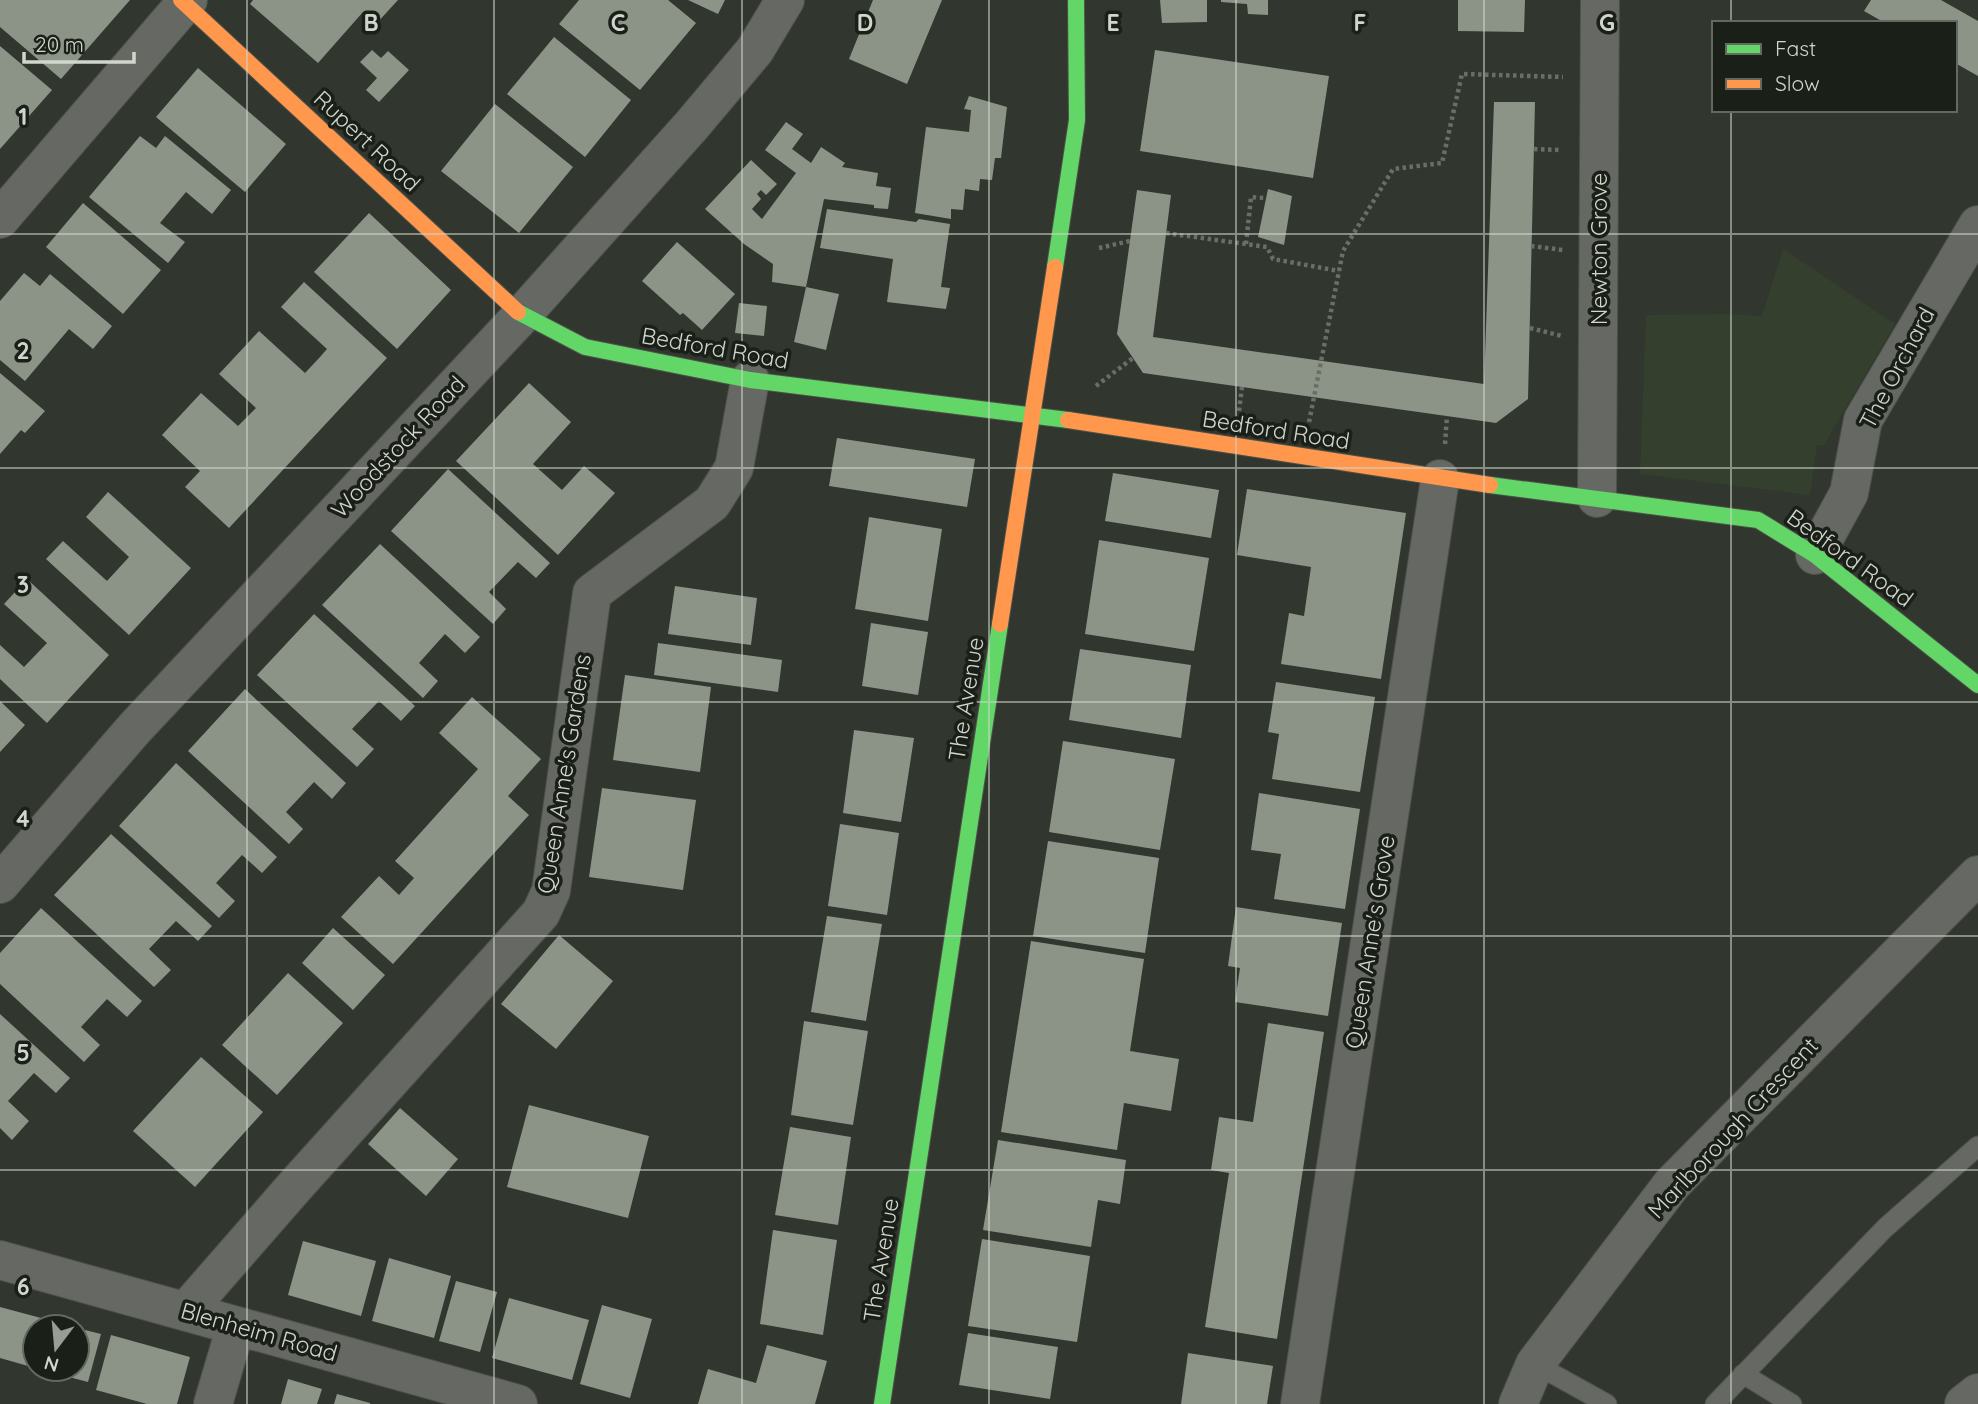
<svg xmlns="http://www.w3.org/2000/svg" width="1978" height="1404" viewBox="0 0 1978 1404" font-family="Quicksand,sans-serif">
  <style>
    .built { fill: #34402d }
    .building { fill: #8c9488 }
    .lines { fill: none; stroke-linecap: round; stroke-linejoin: round }
    .lane-casing { stroke: #4d514a; stroke-width: 21 }
    .street-casing { stroke: #4d514a; stroke-width: 40 }
    .fast-casing { stroke: #4d514a; stroke-width: 18 }
    .slow-casing { stroke: #4d514a; stroke-width: 18 }
    .path { stroke: #6a6e68; stroke-width: 4.5; stroke-dasharray: 3.5 3.5; stroke-linecap: butt }
    .lane { stroke: #656863; stroke-width: 19 }
    .street { stroke: #656863; stroke-width: 38 }
    .fast { stroke: #63d668; stroke-width: 16 }
    .slow { stroke: #ff974d; stroke-width: 16 }
    .grid { fill: none; stroke: #d0d6cc; stroke-width: 2; stroke-opacity: 0.55 }
    .labels { text-anchor: middle; stroke-width: 7; stroke-linejoin: round; paint-order: stroke }
    .street-label { font-size: 23px; fill: #d0d6cc; stroke: #1a1f18 }
    .grid-label { font-size: 23px; text-anchor: middle; font-weight: bold; fill: #d0d6cc; stroke: #1a1f18; stroke-width: 7; stroke-linejoin: round; paint-order: stroke }
  </style>
  <rect width="100%" height="100%" fill="#31362e"/>
  <path class="built" d="M 1783,249 L 1895,324 L 1824,445 L 1817,445 L 1810,495 L 1640,474 L 1646,315 L 1726,314 L 1762,316 Z"/>
  <path class="building" d="M 0,0 L 130,0 L 61,79 L 0,27 Z
    M 253,0 L 398,0 L 376,24 L 363,12 L 318,63 L 250,4 Z
    M 579,0 L 668,0 L 696,23 L 640,90 L 559,24 Z
    M 688,0 L 725,0 L 718,14 Z
    M 873,0 L 942,0 L 907,84 L 849,59 Z
    M 1160,0 L 1207,0 L 1207,22 L 1162,23 Z
    M 1221,0 L 1268,0 L 1268,15 L 1248,14 L 1247,4 L 1221,2 Z
    M 1458,0 L 1525,0 L 1524,32 L 1458,31 Z
    M 1871,0 L 1941,0 L 1978,21 L 1978,76 L 1955,63 L 1955,23 L 1885,23 L 1864,11 Z
    M 554,37 L 631,100 L 585,157 L 507,94 Z
    M 0,46 L 52,90 L 0,149 Z
    M 372,50 L 381,58 L 388,51 L 409,70 L 379,102 L 366,90 L 377,78 L 360,62 Z
    M 1155,50 L 1329,76 L 1313,178 L 1140,151 Z
    M 198,68 L 286,144 L 245,192 L 156,117 Z
    M 969,96 L 1007,107 L 1001,158 L 995,158 L 992,180 L 980,179 L 979,191 L 965,189 L 963,210 L 951,209 L 951,219 L 915,213 L 926,127 L 969,132 L 971,110 L 964,109 Z
    M 1494,102 L 1535,102 L 1528,399 L 1496,423 L 1143,373 L 1117,334 L 1137,190 L 1171,195 L 1153,337 L 1484,384 Z
    M 495,104 L 573,167 L 519,233 L 441,171 Z
    M 786,122 L 803,134 L 792,149 L 811,163 L 821,147 L 845,163 L 842,167 L 878,173 L 876,186 L 891,188 L 888,209 L 874,208 L 874,205 L 824,199 L 806,287 L 839,294 L 826,350 L 794,342 L 806,287 L 772,282 L 773,264 L 744,244 L 705,209 L 751,160 L 777,184 L 766,195 L 761,190 L 757,194 L 761,199 L 752,209 L 762,219 L 796,173 L 765,150 Z
    M 140,136 L 156,148 L 165,136 L 231,190 L 212,214 L 186,192 L 160,223 L 185,242 L 168,263 L 89,197 Z
    M 1268,189 L 1292,196 L 1284,245 L 1258,237 Z
    M 83,203 L 161,270 L 123,314 L 46,247 Z
    M 827,209 L 916,222 L 919,219 L 950,224 L 941,287 L 950,288 L 946,309 L 887,302 L 893,259 L 820,248 Z
    M 369,213 L 451,290 L 397,349 L 314,272 Z
    M 677,242 L 735,294 L 702,330 L 683,313 L 680,315 L 642,281 Z
    M 24,273 L 40,286 L 50,274 L 112,326 L 93,349 L 69,329 L 25,381 L 0,360 L 0,301 Z
    M 304,282 L 387,358 L 229,528 L 185,487 L 200,471 L 162,435 L 201,393 L 238,426 L 256,408 L 219,374 L 259,331 L 305,373 L 320,357 L 327,349 L 281,307 Z
    M 739,303 L 767,306 L 764,336 L 735,333 Z
    M 0,373 L 45,411 L 25,433 L 21,430 L 0,454 Z
    M 529,383 L 571,422 L 533,464 L 562,490 L 584,466 L 615,493 L 558,555 L 456,461 Z
    M 837,438 L 975,459 L 967,507 L 829,486 Z
    M 448,469 L 550,563 L 536,578 L 518,562 L 489,592 L 506,609 L 493,624 L 391,531 Z
    M 1113,473 L 1219,490 L 1211,538 L 1105,521 Z
    M 1247,489 L 1406,513 L 1381,679 L 1281,664 L 1289,613 L 1304,616 L 1311,567 L 1237,555 Z
    M 108,492 L 191,568 L 129,635 L 46,559 L 63,541 L 107,581 L 129,557 L 86,517 Z
    M 869,517 L 942,529 L 928,621 L 855,609 Z
    M 1099,540 L 1209,558 L 1194,651 L 1085,634 Z
    M 380,544 L 480,637 L 465,653 L 445,634 L 419,663 L 438,681 L 423,698 L 322,605 Z
    M 27,579 L 109,655 L 47,723 L 0,679 L 0,645 L 24,667 L 47,643 L 4,604 Z
    M 675,586 L 757,598 L 751,645 L 668,634 Z
    M 314,614 L 415,706 L 401,721 L 379,701 L 352,729 L 374,749 L 357,767 L 257,675 Z
    M 871,623 L 928,632 L 918,695 L 862,686 Z
    M 658,643 L 782,660 L 778,692 L 654,675 Z
    M 1080,649 L 1191,665 L 1181,738 L 1069,720 Z
    M 625,675 L 711,687 L 700,772 L 613,760 Z
    M 1276,682 L 1375,697 L 1360,792 L 1272,779 L 1279,734 L 1268,732 Z
    M 245,689 L 346,783 L 332,799 L 314,782 L 301,796 L 286,812 L 303,829 L 289,844 L 188,751 Z
    M 472,697 L 541,759 L 508,796 L 529,815 L 393,964 L 341,917 L 379,876 L 399,895 L 414,878 L 395,861 L 478,769 L 439,733 Z
    M 0,701 L 25,725 L 0,752 Z
    M 854,730 L 914,738 L 901,822 L 843,813 Z
    M 1063,741 L 1175,759 L 1160,850 L 1049,832 Z
    M 176,763 L 277,857 L 262,873 L 242,855 L 216,883 L 235,901 L 219,918 L 119,826 Z
    M 602,788 L 696,800 L 683,890 L 589,877 Z
    M 1259,793 L 1360,809 L 1345,909 L 1274,899 L 1281,854 L 1251,850 Z
    M 840,824 L 899,833 L 887,915 L 828,906 Z
    M 111,834 L 212,926 L 198,941 L 176,921 L 149,949 L 171,970 L 154,987 L 54,895 Z
    M 1048,841 L 1159,858 L 1145,953 L 1033,936 Z
    M 1236,907 L 1342,923 L 1328,1016 L 1235,1002 L 1240,968 L 1228,966 Z
    M 41,908 L 142,1001 L 127,1017 L 107,999 L 81,1027 L 100,1045 L 84,1062 L 0,984 L 0,953 Z
    M 827,916 L 882,924 L 866,1021 L 811,1012 Z
    M 333,928 L 385,975 L 353,1010 L 302,963 Z
    M 559,935 L 613,981 L 556,1049 L 501,1004 Z
    M 1031,941 L 1144,959 L 1130,1051 L 1179,1059 L 1171,1111 L 1124,1103 L 1117,1150 L 1001,1132 Z
    M 288,973 L 343,1023 L 277,1095 L 222,1045 Z
    M 0,1014 L 70,1078 L 56,1093 L 34,1073 L 8,1101 L 29,1121 L 12,1140 L 0,1128 Z
    M 804,1021 L 868,1031 L 853,1125 L 791,1115 Z
    M 1268,1023 L 1324,1032 L 1277,1339 L 1205,1327 L 1229,1173 L 1211,1170 L 1219,1117 L 1253,1122 Z
    M 201,1057 L 263,1112 L 195,1187 L 133,1131 Z
    M 529,1105 L 649,1136 L 628,1218 L 507,1187 Z
    M 400,1108 L 458,1159 L 426,1196 L 368,1144 Z
    M 790,1127 L 851,1137 L 838,1225 L 775,1215 Z
    M 998,1140 L 1126,1160 L 1120,1204 L 1098,1200 L 1091,1247 L 983,1230 Z
    M 773,1230 L 837,1240 L 823,1335 L 760,1324 Z
    M 982,1239 L 1090,1256 L 1077,1342 L 968,1326 Z
    M 303,1241 L 376,1261 L 361,1316 L 288,1295 Z
    M 389,1258 L 451,1276 L 434,1338 L 372,1321 Z
    M 456,1281 L 497,1292 L 480,1352 L 439,1341 Z
    M 509,1298 L 589,1320 L 572,1380 L 492,1358 Z
    M 602,1305 L 652,1319 L 630,1398 L 580,1384 Z
    M 0,1307 L 71,1326 L 71,1327 L 35,1327 L 35,1368 L 0,1358 Z
    M 77,1328 L 101,1334 L 88,1382 L 42,1370 L 77,1369 Z
    M 968,1333 L 1058,1347 L 1050,1399 L 959,1385 Z
    M 111,1335 L 190,1357 L 177,1404 L 147,1404 L 96,1390 Z
    M 767,1345 L 827,1361 L 815,1404 L 698,1404 L 708,1369 L 756,1383 Z
    M 1188,1353 L 1273,1366 L 1267,1404 L 1181,1404 Z
    M 288,1379 L 322,1389 L 317,1404 L 281,1404 Z
    M 337,1394 L 370,1403 L 370,1404 L 334,1404 Z"/>
  <g class="lines">
    <defs>
      <path id="lane" d="M 1535,1364 L 1607,1404
        M 1743,1374 L 1792,1404
        M 1715,1404 L 1885,1228 L 1978,1146"/>
      <path id="street" d="M 0,219 L 188,0
        M 1597,498 L 1600,0
        M 1815,555 L 1849,493 L 1863,420 L 1978,225
        M 0,884 L 134,729 L 522,315 L 692,125 L 755,50 L 785,0
        M 0,1260 L 518,1404
        M 186,1311 L 296,1185 L 541,913 L 551,891 L 592,593 L 712,503 L 734,468 L 750,380
        M 213,1404 L 236,1326
        M 1300,1404 L 1440,479
        M 1518,1404 L 1535,1364 L 1672,1184 L 1978,875
        M 1964,1404 L 1978,1393"/>
      <path id="fast" d="M 1055,267 L 1077,120 L 1076,0
        M 518,312 L 585,347 L 750,380 L 1068,420
        M 1490,485 L 1758,520 L 1815,555 L 1978,685
        M 882,1404 L 1000,624"/>
      <path id="slow" d="M 181,0 L 518,312
        M 1068,420 L 1490,485
        M 1000,624 L 1055,267"/>
    </defs>
    <use href="#lane" class="lane-casing"/>
    <use href="#street" class="street-casing"/>
    <use href="#fast" class="fast-casing"/>
    <use href="#slow" class="slow-casing"/>
    <path class="path" d="M 1534,149 L 1561,150
      M 1166,233 L 1267,247 L 1273,259 L 1339,271
      M 1246,244 L 1251,197 L 1265,198
      M 1531,246 L 1563,250
      M 1099,248 L 1130,241
      M 1530,328 L 1562,336
      M 1096,386 L 1133,358
      M 1239,411 L 1242,387
      M 1309,422 L 1343,251 L 1393,169 L 1442,163 L 1462,74 L 1563,77
      M 1445,444 L 1447,416"/>
    <use href="#lane" class="lane"/>
    <use href="#street" class="street"/>
    <use href="#fast" class="fast"/>
    <use href="#slow" class="slow"/>
  </g>
  <path class="grid" d="M 247,0 L 247,1404M 494,0 L 494,1404M 742,0 L 742,1404M 989,0 L 989,1404M 1236,0 L 1236,1404M 1484,0 L 1484,1404M 1731,0 L 1731,23M 1731,110 L 1731,1404M 0,234 L 1978,234M 0,468 L 1978,468M 0,702 L 1978,702M 0,936 L 1978,936M 0,1170 L 1978,1170"/>
  <g class="labels">
    <g class="street-label">
      <text transform="translate(367 141) rotate(43)" y="8">Rupert Road</text>
      <text transform="translate(1599 249) rotate(-90)" y="8">Newton Grove</text>
      <text transform="translate(715 348) rotate(10)" y="8">Bedford Road</text>
      <text transform="translate(1897 368) rotate(-62)" y="8">The Orchard</text>
      <text transform="translate(1276 430) rotate(9)" y="8">Bedford Road</text>
      <text transform="translate(398 447) rotate(-47)" y="8">Woodstock Road</text>
      <text transform="translate(1850 558) rotate(36)" y="8">Bedford Road</text>
      <text transform="translate(966 699) rotate(-81)" y="8">The Avenue</text>
      <text transform="translate(564 774) rotate(-81)" y="8">Queen Anne's Gardens</text>
      <text transform="translate(1370 942) rotate(-81)" y="8">Queen Anne's Grove</text>
      <text transform="translate(1733 1128) rotate(-47)" y="8">Marlborough Crescent</text>
      <text transform="translate(881 1260) rotate(-81)" y="8">The Avenue</text>
      <text transform="translate(259 1332) rotate(16)" y="8">Blenheim Road</text>
    </g>
  </g>
  <g class="grid-label">
    <text x="371" y="31">B</text>
    <text x="618" y="31">C</text>
    <text x="865" y="31">D</text>
    <text x="1113" y="31">E</text>
    <text x="1360" y="31">F</text>
    <text x="1607" y="31">G</text>
    <text x="23" y="125">1</text>
    <text x="23" y="359">2</text>
    <text x="23" y="593">3</text>
    <text x="23" y="827">4</text>
    <text x="23" y="1061">5</text>
    <text x="23" y="1295">6</text>
  </g>
  <rect x="1712" y="21" width="245" height="91" fill="#1a1f18" stroke="#636860" stroke-width="2"/>
  <rect x="1726" y="44" width="35" height="10" fill="#63d668" stroke="#636860" stroke-width="2"/>
  <text x="1775" y="56" font-size="21" fill="#d0d6cc">Fast</text>
  <rect x="1726" y="79" width="35" height="10" fill="#ff974d" stroke="#636860" stroke-width="2"/>
  <text x="1775" y="91" font-size="21" fill="#d0d6cc">Slow</text>
  <g transform="translate(56 1348) rotate(196)"><circle r="33" fill="#1a1f18" stroke="#636860" stroke-width="2"/>
  <path d="M0-5L12 26L0 18L-12 26Z" fill="#989e95"/>
  <text y="-10" font-size="19" font-weight="bold" text-anchor="middle" fill="#d0d6cc">N</text>
  </g>
  <path d="M24 52v10h110v-10" fill="none" stroke="#d0d6cc" stroke-width="3.5"/>
  <text x="35" y="52" font-size="21" fill="#d0d6cc" stroke="#1a1f18" stroke-width="5" paint-order="stroke">20 m</text>
</svg>
